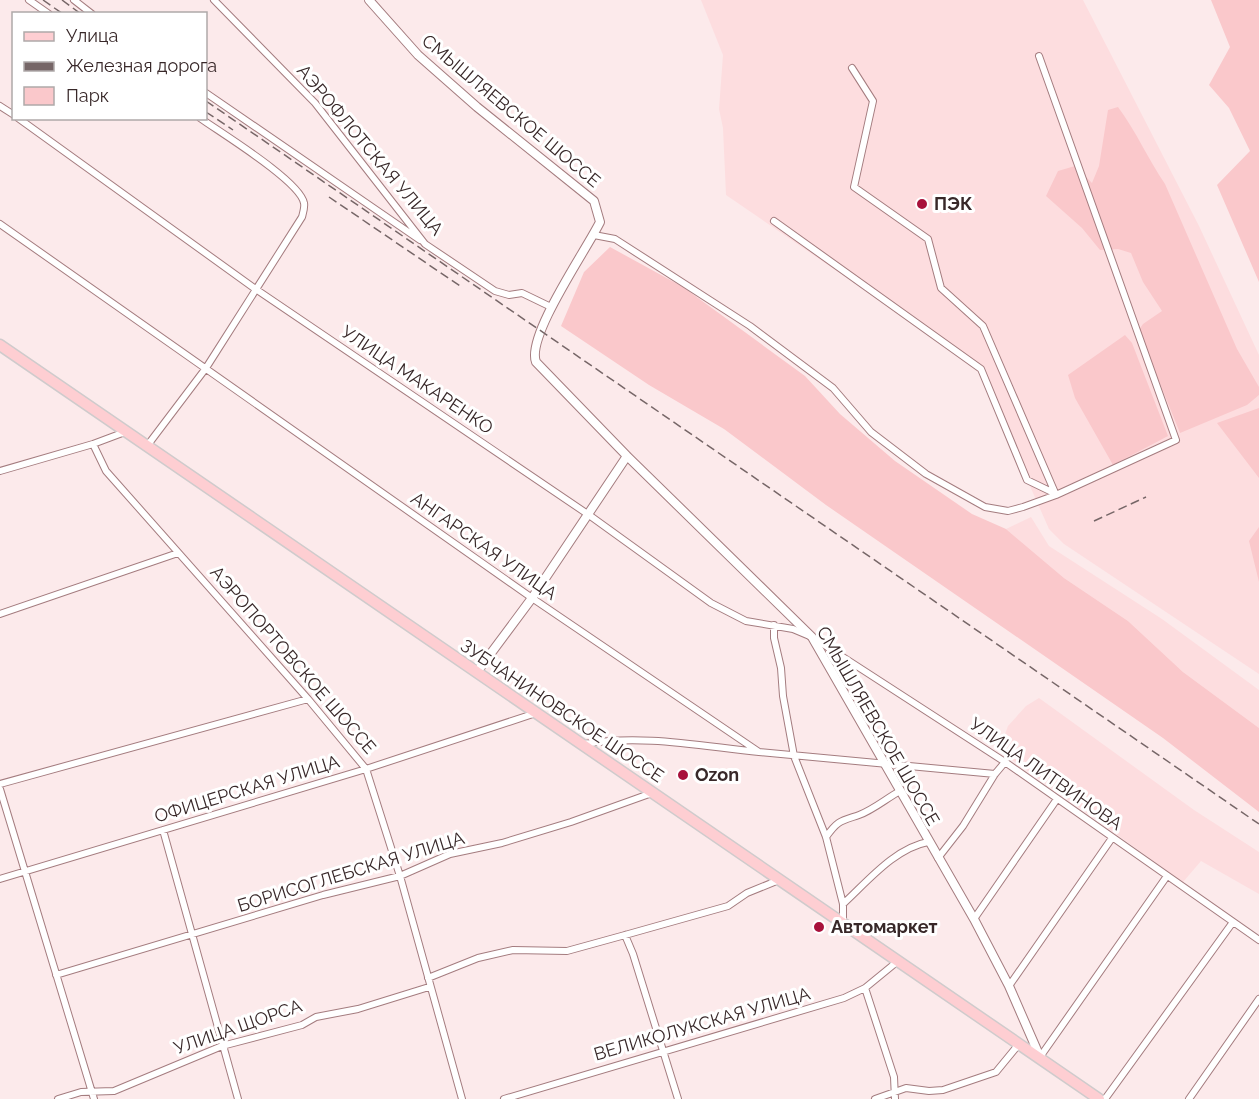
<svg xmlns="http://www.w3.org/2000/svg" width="1259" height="1099" viewBox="0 0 1259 1099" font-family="Raleway,sans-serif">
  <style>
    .built { fill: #fddddf }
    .green { fill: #fac8cb }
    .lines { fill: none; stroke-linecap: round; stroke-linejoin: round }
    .minor-casing { stroke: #a47c7f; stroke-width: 8 }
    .tertiary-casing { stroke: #a47c7f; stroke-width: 10 }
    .primary-casing { stroke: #cfcbcc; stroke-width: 13 }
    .minor { stroke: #fff; stroke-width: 6 }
    .tertiary { stroke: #fff; stroke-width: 8 }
    .primary { stroke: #feced2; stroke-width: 10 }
    .rail { stroke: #766667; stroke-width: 1.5; stroke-dasharray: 9 4.5; stroke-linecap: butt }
    .poi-dot { fill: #a8113b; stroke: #fff; stroke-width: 2 }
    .labels { text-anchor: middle; stroke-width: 6; stroke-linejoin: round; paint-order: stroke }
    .street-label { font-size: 18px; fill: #382829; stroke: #fff }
    .poi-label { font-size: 18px; font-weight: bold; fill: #382829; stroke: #fff; text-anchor: start }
  </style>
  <rect width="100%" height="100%" fill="#fceaeb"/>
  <path class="built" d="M 701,0 L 1083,0 L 1199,226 L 1259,355 L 1259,674 L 1064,544 L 1049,529 L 980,373 L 933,337 L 726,195 L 723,128 L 719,109 L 723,55 Z
    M 1031,517 L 1049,546 L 1162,619 L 1259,690 L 1259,728 L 1183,672 L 1128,621 L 1064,578 L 1006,529 Z
    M 1039,698 L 1194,810 L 1259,852 L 1259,894 L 1201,861 L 1183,882 L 1011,759 L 1000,748 L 1008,726 L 1026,706 Z"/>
  <path class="green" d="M 1211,0 L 1259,0 L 1259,282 L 1217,185 L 1250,151 L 1229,108 L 1209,85 L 1230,47 Z
    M 1118,107 C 1136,131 1148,159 1165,184 L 1237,349 L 1259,387 L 1259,395 L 1247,405 L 1180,433 L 1146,349 L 1136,334 L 1143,324 L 1162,311 L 1143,282 L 1131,253 L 1118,249 L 1100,250 L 1082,228 L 1046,196 L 1058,171 L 1075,166 L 1092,183 L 1099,166 L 1108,110 Z
    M 610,247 L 683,287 L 805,376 L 840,414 L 895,461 L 972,514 L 1006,529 L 1064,578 L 1128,621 L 1183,672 L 1259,728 L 1259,812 L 1163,738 L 826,505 L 724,429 L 649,385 L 561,326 L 584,272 Z
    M 1125,335 L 1132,343 L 1168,436 L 1113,465 L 1075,398 L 1068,375 Z
    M 1259,408 L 1259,478 L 1217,423 Z
    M 1259,527 L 1259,582 L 1249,541 Z"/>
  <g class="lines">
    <defs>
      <path id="minor" d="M 29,0 L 49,14
        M 74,0 L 92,14
        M 214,0 L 315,103 L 425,244 L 495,291 L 509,295 L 522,293 L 551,307
        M 852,68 L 873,101 L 854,187 L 928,239 L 941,288 L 983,326 L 1056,495
        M 206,93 L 420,240
        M 0,106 L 14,115
        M 18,118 L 254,288 L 589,515 L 711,603 L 746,621 L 793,629 L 812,637 L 1005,762 L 1259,940
        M 774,221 L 981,369 L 1027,480 L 1056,494
        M 0,224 L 532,598 L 759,752 L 995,774
        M 594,235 L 615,239 L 750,326 L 833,388 L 871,432 L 926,474 L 985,507 L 1008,511 L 1023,507 L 1056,495 L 1176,440 L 1039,56
        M 93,444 L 106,471 L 308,699 L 366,769 L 400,876 L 462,1099
        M 147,446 L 206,368 L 302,217 C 303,213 305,207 304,203 C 300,181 221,133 200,118
        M 0,471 L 93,444 L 125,432
        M 0,614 L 178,553
        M 774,625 L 774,638 L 781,668 L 783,696 L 794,756 L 826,837 L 843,904 L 843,923
        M 584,744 C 642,734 700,746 759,752
        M 0,784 L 308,699
        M 0,789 L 94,1099
        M 163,830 L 238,1099
        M 826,837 C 838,820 841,821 859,815 C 873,810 887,798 900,791
        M 938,858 L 963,826 L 995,774 L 1005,762
        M 0,879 L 366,769 L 536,713
        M 843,904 C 867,882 895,848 928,842
        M 974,919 L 1057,799
        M 625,935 L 633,954 L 678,1099
        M 56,975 L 323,895 L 400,876 L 450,854 L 502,843 L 571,822 L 652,793
        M 428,978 L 478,958 L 513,950 L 567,951 L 625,935 L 728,906 L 747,893 L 779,880
        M 1009,986 L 1112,838
        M 865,988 L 894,1077 L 895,1099
        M 1040,1057 L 1167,876
        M 58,1099 L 81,1092 L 114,1091 L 222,1046 L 302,1025 L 316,1017 L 358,1009 L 429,987
        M 504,1099 L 844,998 L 865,988 L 898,961
        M 875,1099 L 906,1088 L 929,1091 L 943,1090 L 996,1072 L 1019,1044
        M 1105,1099 L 1233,922
        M 1189,1099 L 1259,999"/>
      <path id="tertiary" d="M 369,0 L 418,55 L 477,107 L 594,201 L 600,222 C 587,249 526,336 536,362 L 627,456 L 812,637 L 974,919 L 1009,986 L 1040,1057
        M 477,672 L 532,598 L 627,456"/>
      <path id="primary" d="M 0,345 L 1099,1099"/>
    </defs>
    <use href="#minor" class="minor-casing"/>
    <use href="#tertiary" class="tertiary-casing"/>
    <use href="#primary" class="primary-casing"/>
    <use href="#minor" class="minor"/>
    <use href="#tertiary" class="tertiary"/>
    <use href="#primary" class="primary"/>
    <path class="rail" d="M 43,0 L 63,14
      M 62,0 L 81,14
      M 206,101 L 1259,824
      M 206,112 L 233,130
      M 329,197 L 463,288
      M 1094,521 L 1146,497"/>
  </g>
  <g class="poi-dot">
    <circle cx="922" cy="204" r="6"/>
    <circle cx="683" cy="775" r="6"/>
    <circle cx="819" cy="927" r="6"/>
  </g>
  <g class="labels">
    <g class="street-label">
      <text transform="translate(511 111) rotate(40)" y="6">СМЫШЛЯЕВСКОЕ ШОССЕ</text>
      <text transform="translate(370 150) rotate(50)" y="6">АЭРОФЛОТСКАЯ УЛИЦА</text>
      <text transform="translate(417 380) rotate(34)" y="6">УЛИЦА МАКАРЕНКО</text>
      <text transform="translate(484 546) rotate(35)" y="6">АНГАРСКАЯ УЛИЦА</text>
      <text transform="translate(293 660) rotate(49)" y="6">АЭРОПОРТОВСКОЕ ШОССЕ</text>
      <text transform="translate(562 711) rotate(34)" y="6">ЗУБЧАНИНОВСКОЕ ШОССЕ</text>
      <text transform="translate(878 726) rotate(60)" y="6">СМЫШЛЯЕВСКОЕ ШОССЕ</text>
      <text transform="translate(1046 774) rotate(35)" y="6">УЛИЦА ЛИТВИНОВА</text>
      <text transform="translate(247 789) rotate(-17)" y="6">ОФИЦЕРСКАЯ УЛИЦА</text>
      <text transform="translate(351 872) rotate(-17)" y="6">БОРИСОГЛЕБСКАЯ УЛИЦА</text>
      <text transform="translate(702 1024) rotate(-16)" y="6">ВЕЛИКОЛУКСКАЯ УЛИЦА</text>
      <text transform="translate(238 1027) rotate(-19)" y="6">УЛИЦА ЩОРСА</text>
    </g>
    <g class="poi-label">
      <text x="934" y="210">ПЭК</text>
      <text x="695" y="781">Ozon</text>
      <text x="831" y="933">Автомаркет</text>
    </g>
  </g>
  <rect x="12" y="12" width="195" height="108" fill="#ffffff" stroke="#afa9a9" stroke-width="1.5"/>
  <rect x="24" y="32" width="30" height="9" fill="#feced2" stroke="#afa9a9" stroke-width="1.5"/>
  <text x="66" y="42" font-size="18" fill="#382829">Улица</text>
  <rect x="24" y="62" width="30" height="9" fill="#766667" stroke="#afa9a9" stroke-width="1.5"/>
  <text x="66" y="72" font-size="18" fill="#382829">Железная дорога</text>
  <rect x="24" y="87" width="30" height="18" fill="#fac8cb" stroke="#afa9a9" stroke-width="1.5"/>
  <text x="66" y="102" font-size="18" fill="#382829">Парк</text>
</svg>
